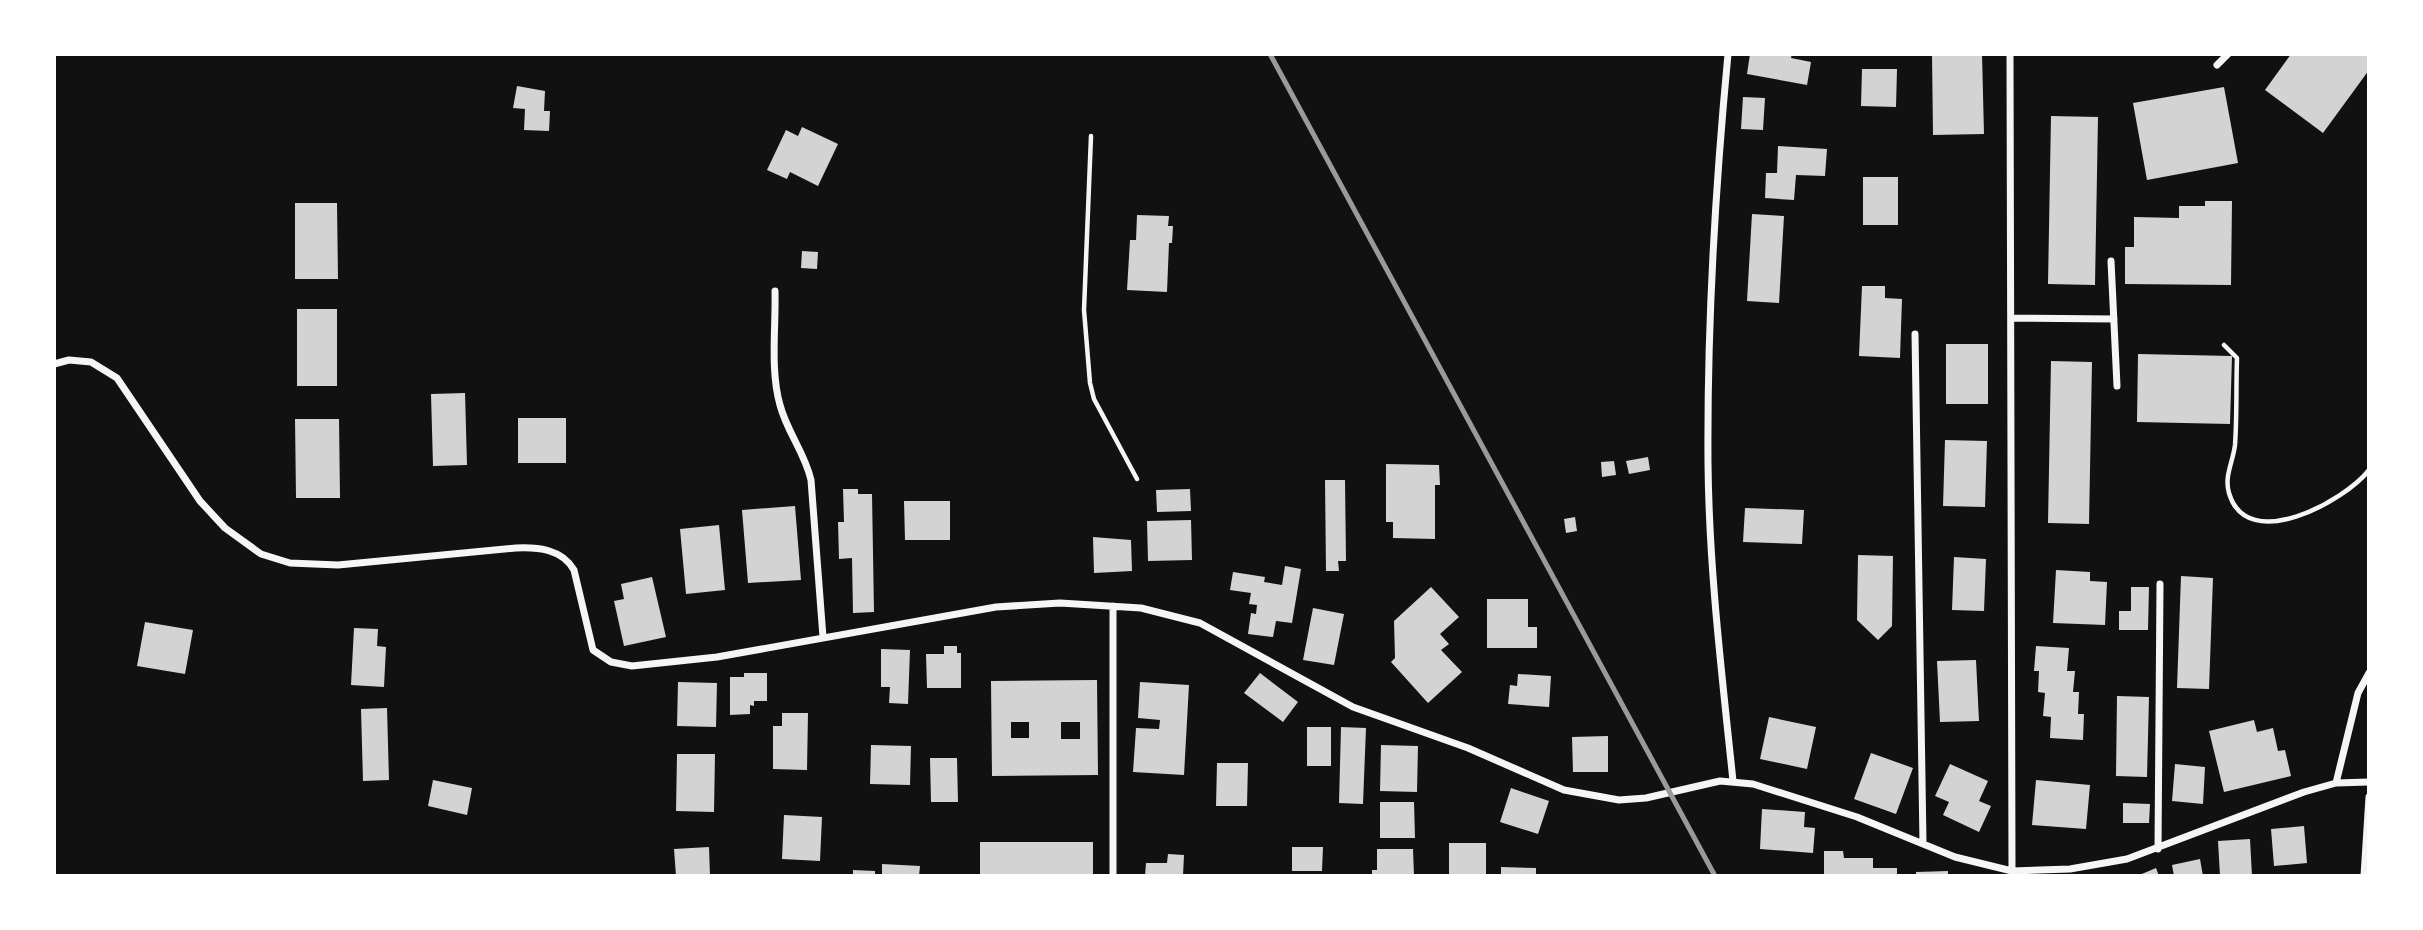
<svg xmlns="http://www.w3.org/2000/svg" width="2423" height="930" viewBox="0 0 2423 930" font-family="'Golos Text',sans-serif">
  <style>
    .building { fill: #d3d3d3; fill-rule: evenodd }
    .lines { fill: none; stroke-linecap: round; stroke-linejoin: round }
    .path { stroke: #f5f5f5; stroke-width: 4.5 }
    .minor { stroke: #f5f5f5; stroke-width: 7 }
    .rail { stroke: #9a9a9a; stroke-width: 5 }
  </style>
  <rect width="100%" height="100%" fill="#111"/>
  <path class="building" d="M 1750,54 L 1792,54 L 1791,58 L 1811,62 L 1807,85 L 1747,74 Z
    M 1932,54 L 1982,54 L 1984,134 L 1933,135 Z
    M 2291,54 L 2369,54 L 2369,70 L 2323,133 L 2265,90 Z
    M 1862,69 L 1897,69 L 1896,107 L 1861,106 Z
    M 517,86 L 545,91 L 544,111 L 550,111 L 549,131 L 524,130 L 525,109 L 513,108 Z
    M 2224,87 L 2238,163 L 2147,180 L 2133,103 Z
    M 1743,97 L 1765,98 L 1763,130 L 1741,129 Z
    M 2051,116 L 2098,117 L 2095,285 L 2048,284 Z
    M 802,127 L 838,144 L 818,186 L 790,172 L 787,179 L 767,170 L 786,130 L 798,136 Z
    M 1778,146 L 1827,149 L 1825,176 L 1796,175 L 1794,200 L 1765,198 L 1766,173 L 1777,173 Z
    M 1863,177 L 1898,177 L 1898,225 L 1863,225 Z
    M 2205,201 L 2232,201 L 2231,285 L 2125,284 L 2125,247 L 2134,247 L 2134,217 L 2179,218 L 2179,206 L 2205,206 Z
    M 295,203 L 337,203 L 338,279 L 295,279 Z
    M 1752,214 L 1784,216 L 1779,303 L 1747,301 Z
    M 1137,215 L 1169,216 L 1168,226 L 1173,226 L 1172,243 L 1169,243 L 1167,292 L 1127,290 L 1130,240 L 1136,240 Z
    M 802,251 L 818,252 L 817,269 L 801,268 Z
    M 1862,286 L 1885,286 L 1885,298 L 1902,299 L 1900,358 L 1859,356 Z
    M 297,309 L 337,309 L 337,386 L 297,386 Z
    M 1946,344 L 1988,344 L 1988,404 L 1946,404 Z
    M 2138,354 L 2232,356 L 2230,424 L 2137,422 Z
    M 2051,361 L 2092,362 L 2089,524 L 2048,523 Z
    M 465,393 L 467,465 L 433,466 L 431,394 Z
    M 518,418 L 566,418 L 566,463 L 518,463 Z
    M 295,419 L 339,419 L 340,498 L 296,498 Z
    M 1945,440 L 1987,441 L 1985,507 L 1943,506 Z
    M 1648,457 L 1650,470 L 1629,474 L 1626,461 Z
    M 1614,461 L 1616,475 L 1602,477 L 1601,462 Z
    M 1386,464 L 1439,465 L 1440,485 L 1435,485 L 1435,539 L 1393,538 L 1393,522 L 1386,522 Z
    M 1325,480 L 1345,480 L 1346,561 L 1338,561 L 1339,571 L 1326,571 Z
    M 843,489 L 858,489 L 858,494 L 872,494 L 874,612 L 853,613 L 852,558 L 839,559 L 838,522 L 844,522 Z
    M 1190,489 L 1191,511 L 1157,512 L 1156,490 Z
    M 904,501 L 950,501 L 950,540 L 905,540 Z
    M 795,506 L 801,580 L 748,583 L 742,510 Z
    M 1745,508 L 1804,510 L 1802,544 L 1743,542 Z
    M 1575,517 L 1577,531 L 1566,533 L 1564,519 Z
    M 1191,520 L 1192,560 L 1148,561 L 1147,521 Z
    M 719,525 L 725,590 L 686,594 L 680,529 Z
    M 1093,537 L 1131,540 L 1132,571 L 1094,573 Z
    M 1858,555 L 1893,556 L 1892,626 L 1878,640 L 1857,620 Z
    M 1954,557 L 1986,559 L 1984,611 L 1952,610 Z
    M 1285,566 L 1301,569 L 1292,623 L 1276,621 L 1273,637 L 1248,634 L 1251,613 L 1256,614 L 1257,605 L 1249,604 L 1251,593 L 1230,590 L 1233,572 L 1265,577 L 1264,582 L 1282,585 Z
    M 2056,570 L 2090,572 L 2090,581 L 2107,582 L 2105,625 L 2053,623 Z
    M 2181,576 L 2213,578 L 2209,689 L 2177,688 Z
    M 652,577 L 666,637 L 624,646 L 614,601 L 624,599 L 621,584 Z
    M 1431,587 L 1459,617 L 1440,634 L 1449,644 L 1441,650 L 1462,672 L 1428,703 L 1391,662 L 1395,658 L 1394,621 Z
    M 2131,587 L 2149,587 L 2148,630 L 2119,630 L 2119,611 L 2131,611 Z
    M 1487,599 L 1528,599 L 1528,627 L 1537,627 L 1537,648 L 1487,648 Z
    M 1313,608 L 1344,614 L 1334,665 L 1303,660 Z
    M 145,622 L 193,630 L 185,674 L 137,666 Z
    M 354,628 L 378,629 L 377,646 L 386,647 L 384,687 L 351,685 Z
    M 944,646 L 957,646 L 957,653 L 961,653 L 961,688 L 927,688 L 926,654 L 944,654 Z
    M 2036,646 L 2069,648 L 2067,671 L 2075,671 L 2073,692 L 2079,692 L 2078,714 L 2084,714 L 2083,740 L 2050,738 L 2051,717 L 2043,716 L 2045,693 L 2038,692 L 2039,671 L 2034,671 Z
    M 881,649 L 910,650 L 908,704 L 889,703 L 890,687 L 881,687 Z
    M 1976,660 L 1979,721 L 1940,722 L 1937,661 Z
    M 744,673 L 767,673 L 767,701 L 754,701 L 754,706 L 750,705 L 750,714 L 730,715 L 730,677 L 744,677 Z
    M 1260,673 L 1298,702 L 1283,722 L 1244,693 Z
    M 1518,674 L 1551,676 L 1549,707 L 1508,704 L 1510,685 L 1517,686 Z
    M 1097,680 L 1098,775 L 992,776 L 991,681 ZM 1011,722 L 1029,722 L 1029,738 L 1011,738 ZM 1061,722 L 1080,722 L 1080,739 L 1061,739 Z
    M 678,682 L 717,683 L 716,727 L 677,726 Z
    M 1140,682 L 1189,685 L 1184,775 L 1133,772 L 1136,728 L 1159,729 L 1160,720 L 1138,718 Z
    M 2117,696 L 2149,697 L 2147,777 L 2116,776 Z
    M 387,708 L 389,780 L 363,781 L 361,709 Z
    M 782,713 L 808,713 L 807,770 L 773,769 L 773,726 L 782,726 Z
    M 1769,717 L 1816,727 L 1807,769 L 1760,759 Z
    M 2254,720 L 2257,732 L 2273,728 L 2278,751 L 2285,750 L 2291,776 L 2224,792 L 2209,731 Z
    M 1307,727 L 1331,727 L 1331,766 L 1307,766 Z
    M 1341,727 L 1366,728 L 1363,804 L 1339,803 Z
    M 1608,736 L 1608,772 L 1573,772 L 1572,737 Z
    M 871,745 L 911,746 L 910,785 L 870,784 Z
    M 1381,745 L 1418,746 L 1417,792 L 1380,791 Z
    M 1871,753 L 1913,768 L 1896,814 L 1854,799 Z
    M 677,754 L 715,754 L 714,812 L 676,811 Z
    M 930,758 L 957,758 L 958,802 L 931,802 Z
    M 1217,763 L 1248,763 L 1247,806 L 1216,806 Z
    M 1950,764 L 1988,781 L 1979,801 L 1991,806 L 1979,832 L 1943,815 L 1949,802 L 1935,796 Z
    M 2175,764 L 2205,767 L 2203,804 L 2172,801 Z
    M 433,780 L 472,788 L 467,815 L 428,806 Z
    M 2036,780 L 2090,785 L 2086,829 L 2032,825 Z
    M 1511,788 L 1549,801 L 1538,834 L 1500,822 Z
    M 1380,802 L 1414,802 L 1415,838 L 1380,838 Z
    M 2123,803 L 2150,804 L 2149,823 L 2123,823 Z
    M 1762,809 L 1805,812 L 1804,827 L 1815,828 L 1813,853 L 1760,849 Z
    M 784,815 L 822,817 L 820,861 L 782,859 Z
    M 2304,826 L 2307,863 L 2274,866 L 2271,829 Z
    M 2250,839 L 2252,876 L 2220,876 L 2218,841 Z
    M 980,842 L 1093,842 L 1093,876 L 980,876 Z
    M 1449,843 L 1486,843 L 1486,876 L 1449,876 Z
    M 709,847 L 710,876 L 676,876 L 674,849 Z
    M 1292,847 L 1323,847 L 1322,871 L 1292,871 Z
    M 1377,849 L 1413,849 L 1414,876 L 1372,876 L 1372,870 L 1377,870 Z
    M 1824,851 L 1843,851 L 1844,858 L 1873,858 L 1873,868 L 1897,868 L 1897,876 L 1824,876 Z
    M 1168,854 L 1184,855 L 1183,876 L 1145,876 L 1146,863 L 1167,863 Z
    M 2200,859 L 2203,876 L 2174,876 L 2172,865 Z
    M 882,864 L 920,866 L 919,876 L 882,876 Z
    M 1501,867 L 1536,868 L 1536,876 L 1501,876 Z
    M 2156,868 L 2159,876 L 2137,876 Z
    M 853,870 L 875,871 L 875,876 L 853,876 Z
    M 1948,871 L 1948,876 L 1916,876 L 1916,872 Z"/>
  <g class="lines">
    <path class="path" d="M 1091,136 L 1084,310 L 1090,383 L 1094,399 L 1137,479
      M 2224,345 L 2237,358 C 2236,387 2237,417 2235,445 C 2233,462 2224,476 2229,493 C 2247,555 2345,501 2369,470"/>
    <path class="minor" d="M 1728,54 C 1715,190 1707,327 1708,463 C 1709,569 1722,675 1733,781
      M 2010,54 L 2012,871
      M 2217,65 L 2228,54
      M 2111,261 L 2117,386
      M 775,291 C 776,327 770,370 780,405 C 787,432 805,453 811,480 L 823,637
      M 2012,318 L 2114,319
      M 1915,334 L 1923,843
      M 54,364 L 69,360 L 91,362 L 117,378 L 200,501 L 225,528 L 261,554 L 290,563 L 338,565 L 516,548 C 538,547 562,549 574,570 L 593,650 L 611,662 L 632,666 L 717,657 L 996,607 L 1060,603 L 1141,608 L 1200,623 L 1353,707 L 1468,748 L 1564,790 L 1619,800 L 1646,798 L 1720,781 L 1753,784 L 1857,817 L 1955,857 L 2012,871 L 2070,869 L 2127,859 L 2304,792 L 2336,783 L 2369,782
      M 2336,783 L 2358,693 L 2369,673
      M 2158,849 L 2160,584
      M 1113,876 L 1113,606
      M 2364,876 L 2369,797"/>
    <path class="rail" d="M 1270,54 L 1715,876"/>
  </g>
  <rect width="2423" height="930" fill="none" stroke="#ffffff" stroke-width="112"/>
</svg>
